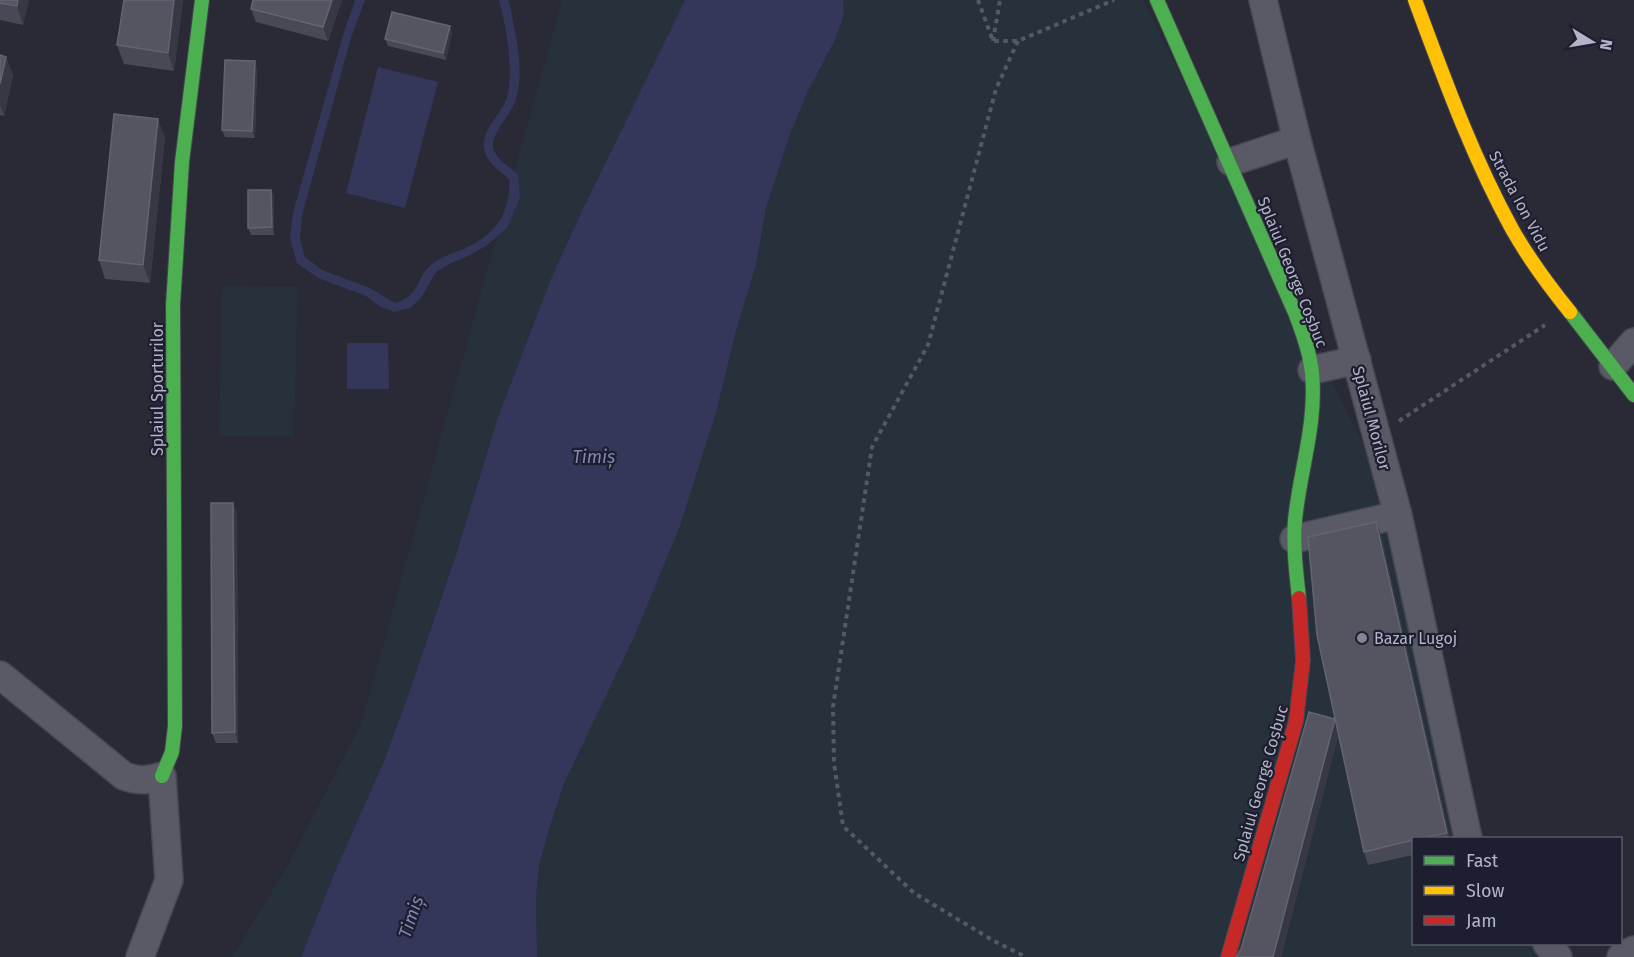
<svg xmlns="http://www.w3.org/2000/svg" width="1634" height="957" viewBox="0 0 1634 957" font-family="'Fira Sans',sans-serif">
  <style>
    .green { fill: #26313b }
    .water { fill: #34365a }
    .lines { fill: none; stroke-linecap: round; stroke-linejoin: round }
    .street-casing { stroke: #464650; stroke-width: 30 }
    .fast-casing { stroke: #464650; stroke-width: 16 }
    .slow-casing { stroke: #464650; stroke-width: 16 }
    .jam-casing { stroke: #464650; stroke-width: 16 }
    .path { stroke: #575961; stroke-width: 4; stroke-dasharray: 4.5 4.5; stroke-linecap: butt }
    .street { stroke: #595a65; stroke-width: 27 }
    .fast { stroke: #4caf50; stroke-width: 14 }
    .slow { stroke: #ffc107; stroke-width: 14 }
    .jam { stroke: #c62828; stroke-width: 14 }
    .wall { fill: #494955 }
    .shaded-wall { fill: #373843 }
    .building { fill: #545561; stroke: #636471; stroke-width: 1.5 }
    .poi-dot { fill: #838494; stroke: #1d1e30; stroke-width: 2 }
    .labels { text-anchor: middle; stroke-width: 4.5; stroke-linejoin: round; paint-order: stroke }
    .street-label { font-size: 16px; fill: #b3b4c7; stroke: #1d1e30 }
    .poi-label { font-size: 16px; fill: #b3b4c7; stroke: #1d1e30; text-anchor: start }
    .water-label { font-size: 18px; font-style: italic; fill: #8486b2; stroke: #1d1e30 }
  </style>
  <rect width="100%" height="100%" fill="#292a36"/>
  <path class="green" d="M 562,0 L 685,0 L 581,213 L 497,420 L 456,555 L 410,690 L 384,761 L 334,874 L 301,957 L 232,957 L 284,872 L 361,724 Z
    M 843,0 L 1143,0 L 1398,515 L 1468,838 L 1414,838 L 1414,944 L 1547,944 L 1558,957 L 537,957 L 536,898 L 539,867 L 547,836 L 563,786 L 635,635 L 680,526 L 716,413 L 736,331 L 756,265 L 766,208 L 790,134 L 807,93 L 834,42 L 844,15 Z
    M 222,286 L 298,287 L 294,437 L 219,436 Z"/>
  <path class="water" d="M 355,0 L 365,0 L 351,38 L 302,215 L 300,239 L 305,257 L 322,270 L 370,288 L 395,303 C 423,294 415,277 432,264 C 441,257 450,254 461,250 C 493,237 512,214 509,179 C 499,170 485,162 484,147 C 482,128 502,114 507,97 C 514,73 506,24 499,0 L 508,0 L 510,4 C 515,35 526,71 515,102 C 510,115 491,134 493,147 C 495,159 510,167 518,174 L 520,197 L 507,228 L 486,246 L 466,257 L 451,263 L 436,272 L 421,298 L 410,308 L 394,312 L 379,306 L 366,296 L 318,278 L 297,263 L 290,239 L 293,213 L 343,35 Z
    M 685,0 L 843,0 L 844,15 L 834,42 L 807,93 L 790,134 L 766,208 L 756,265 L 736,331 L 716,413 L 680,526 L 635,635 L 563,786 L 547,836 L 539,867 L 536,898 L 537,957 L 301,957 L 334,874 L 384,761 L 410,690 L 456,555 L 497,420 L 551,279 L 581,213 Z
    M 378,67 L 438,82 L 405,208 L 346,193 Z
    M 347,343 L 388,343 L 389,389 L 347,389 Z"/>
  <g class="lines">
    <defs>
      <path id="street" d="M 1263,0 L 1297,140 L 1398,515 L 1468,838
        M 1231,162 L 1297,140
        M 1613,366 L 1634,342
        M 1312,370 L 1357,360
        M 1294,539 L 1398,515
        M 0,675 L 124,776 C 138,781 147,781 162,776 L 169,880 L 140,957
        M 1547,944 L 1558,957
        M 1621,957 L 1634,950"/>
      <path id="fast" d="M 1157,0 L 1296,315 C 1303,334 1310,353 1312,373 C 1317,423 1300,470 1295,520 C 1293,546 1296,571 1299,598
        M 1570,312 L 1634,395
        M 162,776 L 172,752 L 175,726 L 173,305 L 182,162 L 202,0"/>
      <path id="slow" d="M 1415,0 C 1444,78 1472,156 1512,229 C 1529,259 1549,286 1570,312"/>
      <path id="jam" d="M 1228,957 L 1296,721 L 1303,660 L 1299,598"/>
    </defs>
    <use href="#street" class="street-casing"/>
    <use href="#fast" class="fast-casing"/>
    <use href="#slow" class="slow-casing"/>
    <use href="#jam" class="jam-casing"/>
    <path class="path" d="M 978,0 L 993,41 L 1018,41 L 1114,0
      M 993,41 L 1000,0
      M 1018,41 L 996,89 L 928,345 L 872,447 L 833,707 L 834,763 L 843,826 L 914,893 L 994,941 L 1026,957
      M 1399,421 L 1545,325"/>
    <use href="#street" class="street"/>
    <use href="#fast" class="fast"/>
    <use href="#slow" class="slow"/>
    <use href="#jam" class="jam"/>
  </g>
  <path class="wall" d="M 0,0 L 29,0 L 23,25 L 0,20 Z
    M 183,0 L 174,71 L 124,64 L 117,45 Z
    M 342,0 L 328,41 L 256,22 L 251,9 Z
    M 452,33 L 446,60 L 388,46 L 385,39 Z
    M 0,55 L 6,57 L 13,75 L 4,116 L 0,115 Z
    M 257,68 L 255,138 L 225,137 L 222,130 Z
    M 165,137 L 150,283 L 105,279 L 99,260 Z
    M 271,190 L 274,197 L 274,235 L 251,235 L 248,228 Z
    M 233,503 L 237,514 L 238,743 L 216,743 L 212,733 Z
    M 1376,522 L 1381,535 L 1450,838 L 1413,838 L 1413,855 L 1368,865 L 1364,852 L 1338,736 L 1281,957 L 1236,957 L 1241,949 L 1335,719 Z"/>
  <path class="shaded-wall" d="M 18,0 L 29,0 L 23,25 L 17,6 Z
    M 174,0 L 183,0 L 174,71 L 168,53 Z
    M 332,0 L 342,0 L 328,41 L 323,27 Z
    M 450,26 L 452,33 L 446,60 L 443,53 Z
    M 6,57 L 13,75 L 4,116 L 0,105 L 0,84 Z
    M 255,61 L 257,68 L 255,138 L 252,131 Z
    M 158,119 L 165,137 L 150,283 L 143,265 Z
    M 271,190 L 274,197 L 274,235 L 272,227 Z
    M 233,503 L 237,514 L 238,743 L 235,732 Z
    M 1376,522 L 1381,535 L 1450,838 L 1449,838 L 1447,833 Z
    M 1335,719 L 1339,732 L 1281,957 L 1273,957 Z"/>
  <path class="building" d="M 0,0 L 18,0 L 17,6 L 0,3 Z
    M 124,0 L 174,0 L 168,53 L 117,45 Z
    M 253,0 L 332,0 L 323,27 L 251,9 Z
    M 392,12 L 450,26 L 443,53 L 385,39 Z
    M 0,55 L 6,57 L 0,84 Z
    M 225,60 L 255,61 L 252,131 L 222,130 Z
    M 114,114 L 158,119 L 143,265 L 99,260 Z
    M 248,190 L 271,190 L 272,227 L 248,228 Z
    M 211,503 L 233,503 L 235,732 L 212,733 Z
    M 1376,522 L 1447,833 L 1422,838 L 1413,838 L 1413,840 L 1364,852 L 1317,635 L 1308,537 Z
    M 1309,712 L 1335,719 L 1273,957 L 1236,957 L 1241,949 Z"/>
  <circle class="poi-dot" cx="1362" cy="638" r="6"/>
  <g class="labels">
    <g class="street-label">
      <text transform="translate(1520 201) rotate(62)" y="6">Strada Ion Vidu</text>
      <text transform="translate(1293 272) rotate(68)" y="6">Splaiul George Coșbuc</text>
      <text transform="translate(157 389) rotate(-90)" y="6">Splaiul Sporturilor</text>
      <text transform="translate(1372 418) rotate(75)" y="6">Splaiul Morilor</text>
      <text transform="translate(1260 783) rotate(-74)" y="6">Splaiul George Coșbuc</text>
    </g>
    <g class="poi-label">
      <text x="1374" y="644">Bazar Lugoj</text>
    </g>
    <g class="water-label">
      <text x="594" y="463">Timiș</text>
      <text transform="translate(411 917) rotate(-71)" y="6">Timiș</text>
    </g>
  </g>
  <rect x="1412" y="837" width="210" height="108" fill="#1d1e30" stroke="#595a6c" stroke-width="1.5"/>
  <rect x="1424" y="856" width="30" height="9" fill="#4caf50" stroke="#595a6c" stroke-width="1.5"/>
  <text x="1466" y="867" font-size="18" fill="#b3b4c7">Fast</text>
  <rect x="1424" y="886" width="30" height="9" fill="#ffc107" stroke="#595a6c" stroke-width="1.5"/>
  <text x="1466" y="897" font-size="18" fill="#b3b4c7">Slow</text>
  <rect x="1424" y="916" width="30" height="9" fill="#c62828" stroke="#595a6c" stroke-width="1.5"/>
  <text x="1466" y="927" font-size="18" fill="#b3b4c7">Jam</text>
  <g transform="translate(1592 42) rotate(101)" stroke="#1d1e30" stroke-width="4.5" paint-order="stroke">
  <path d="M0-4.5L10 22L0 15L-10 22Z" fill="#b3b4c7"/>
  <text y="-9" font-size="16" font-weight="bold" text-anchor="middle" fill="#b3b4c7">N</text>
  </g>
</svg>
